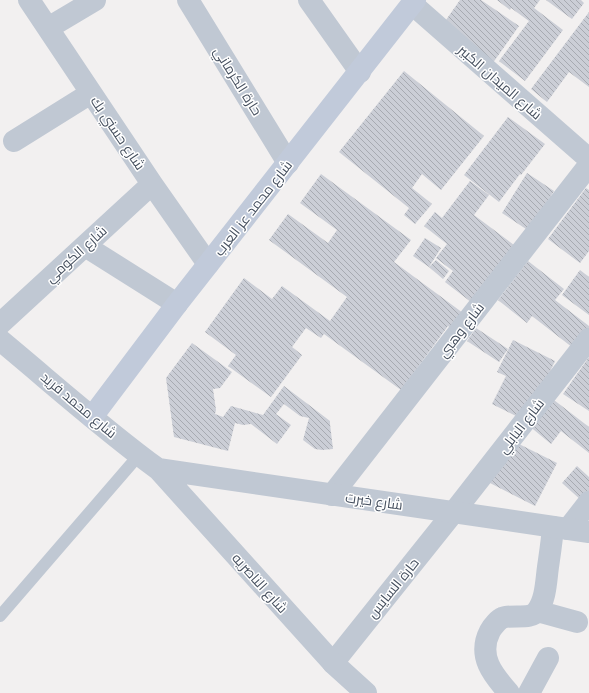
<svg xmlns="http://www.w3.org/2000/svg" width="589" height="693" viewBox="0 0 589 693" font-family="'Noto Sans',Cairo,sans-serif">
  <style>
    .building { fill: url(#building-back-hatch) }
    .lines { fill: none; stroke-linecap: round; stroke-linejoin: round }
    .service { stroke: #c0c8d3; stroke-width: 12 }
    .minor { stroke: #c0c8d3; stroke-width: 22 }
    .tertiary { stroke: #c0c8d3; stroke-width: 22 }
    .secondary { stroke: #c1cada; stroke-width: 22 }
    .labels { text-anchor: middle; stroke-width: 3; stroke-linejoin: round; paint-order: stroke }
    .street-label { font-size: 14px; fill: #46505f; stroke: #fff }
  </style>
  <defs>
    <pattern id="building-back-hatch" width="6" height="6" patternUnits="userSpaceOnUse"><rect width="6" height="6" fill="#cbced6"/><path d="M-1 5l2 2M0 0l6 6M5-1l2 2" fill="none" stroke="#a7aab1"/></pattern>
  </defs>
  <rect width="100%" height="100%" fill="#f2f0f0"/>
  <path class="building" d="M 460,0 L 481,0 L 519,26 L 485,74 L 434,37 Z
    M 497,0 L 540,0 L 534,8 L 563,30 L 525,81 L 499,61 L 529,21 L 511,8 L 510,10 Z
    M 546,0 L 581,0 L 584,3 L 572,19 Z
    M 589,12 L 589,87 L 569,72 L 547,102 L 531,89 Z
    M 404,71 L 484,136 L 441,190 L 422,174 L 412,188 L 432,204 L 415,224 L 404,215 L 409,208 L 339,152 Z
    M 508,117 L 545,144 L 521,175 L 520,174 L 499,202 L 464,175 Z
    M 527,173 L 554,191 L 529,231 L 502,213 Z
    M 321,174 L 411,240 L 394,262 L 463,313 L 452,329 L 448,326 L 401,390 L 324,334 L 321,338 L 306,328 L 292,347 L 302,355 L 271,397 L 228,366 L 236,355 L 205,332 L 244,278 L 272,299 L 282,286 L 330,321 L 347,297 L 269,240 L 288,214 L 328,243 L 337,230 L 300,203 Z
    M 470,181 L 489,195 L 474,215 L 514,245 L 471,302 L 445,282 L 453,271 L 436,258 L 447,244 L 424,226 L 435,212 L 442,218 Z
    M 586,188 L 589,190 L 589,251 L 580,263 L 548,239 Z
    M 425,238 L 441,248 L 429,267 L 413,256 Z
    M 436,260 L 449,271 L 443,279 L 429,267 Z
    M 528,261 L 564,289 L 555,300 L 589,326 L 589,335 L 577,351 L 532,316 L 527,323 L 498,300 Z
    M 580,270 L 589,277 L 589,315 L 562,295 Z
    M 476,328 L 508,349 L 499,362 L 467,341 Z
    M 513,340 L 555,361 L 526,421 L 492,404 L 506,376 L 497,372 Z
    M 192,343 L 232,372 L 220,388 L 213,389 L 216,410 L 215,414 L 223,417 L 231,406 L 263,415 L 284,386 L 330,421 L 330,424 L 333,449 L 322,450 L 315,449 L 303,440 L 309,418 L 300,416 L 284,404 L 276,414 L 291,425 L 277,444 L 251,424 L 243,425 L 235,423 L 228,451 L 174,437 L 166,378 Z
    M 589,357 L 589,411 L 563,394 Z
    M 550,397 L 589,427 L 589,453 L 561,431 L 551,444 L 528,425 Z
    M 511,440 L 557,463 L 535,506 L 488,482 Z
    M 577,466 L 589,477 L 589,493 L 582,501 L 562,483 Z"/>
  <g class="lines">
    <path class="service" d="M 0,616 L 139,455"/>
    <path class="minor" d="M 29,0 L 152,184 L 208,264
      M 188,0 L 288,163
      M 309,0 L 360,72
      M 412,4 L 589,159
      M 48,28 L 95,0
      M 14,141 L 91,93
      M 85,246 L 177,304
      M 0,324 L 152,184
      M 332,495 L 589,165
      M 568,529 L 589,502
      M 537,611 L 577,622
      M 333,663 L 453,513 L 589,339
      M 509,693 C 493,675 477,656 490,631 C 492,627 499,619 502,618 C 512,614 532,620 537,611 C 546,599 546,581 548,567 C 550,553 552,540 553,527
      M 529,693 L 548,658"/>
    <path class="tertiary" d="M 0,340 C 52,383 103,429 158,469 L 333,663 L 366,693
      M 158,469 L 589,532"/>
    <path class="secondary" d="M 92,417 L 177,304 L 415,0"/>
  </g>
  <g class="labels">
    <g class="street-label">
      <text transform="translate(238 81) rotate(58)" y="5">حارة الكرماني</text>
      <text transform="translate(500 82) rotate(41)" y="5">شارع الميدان الكبير</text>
      <text transform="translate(118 133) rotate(56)" y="5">شارع حسني بك</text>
      <text transform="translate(253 208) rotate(-52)" y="5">شارع محمد عز العرب</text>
      <text transform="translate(76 254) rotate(-42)" y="5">شارع الكومي</text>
      <text transform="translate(461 330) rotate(-52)" y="5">شارع وهبي</text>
      <text transform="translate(79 405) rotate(40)" y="5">شارع محمد فريد</text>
      <text transform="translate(521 426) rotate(-52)" y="5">شارع البابلي</text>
      <text transform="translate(374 501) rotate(8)" y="5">شارع خيرت</text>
      <text transform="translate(260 583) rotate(48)" y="5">شارع الناصريه</text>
      <text transform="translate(393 588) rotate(-51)" y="5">حارة السايس</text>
    </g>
  </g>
</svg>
